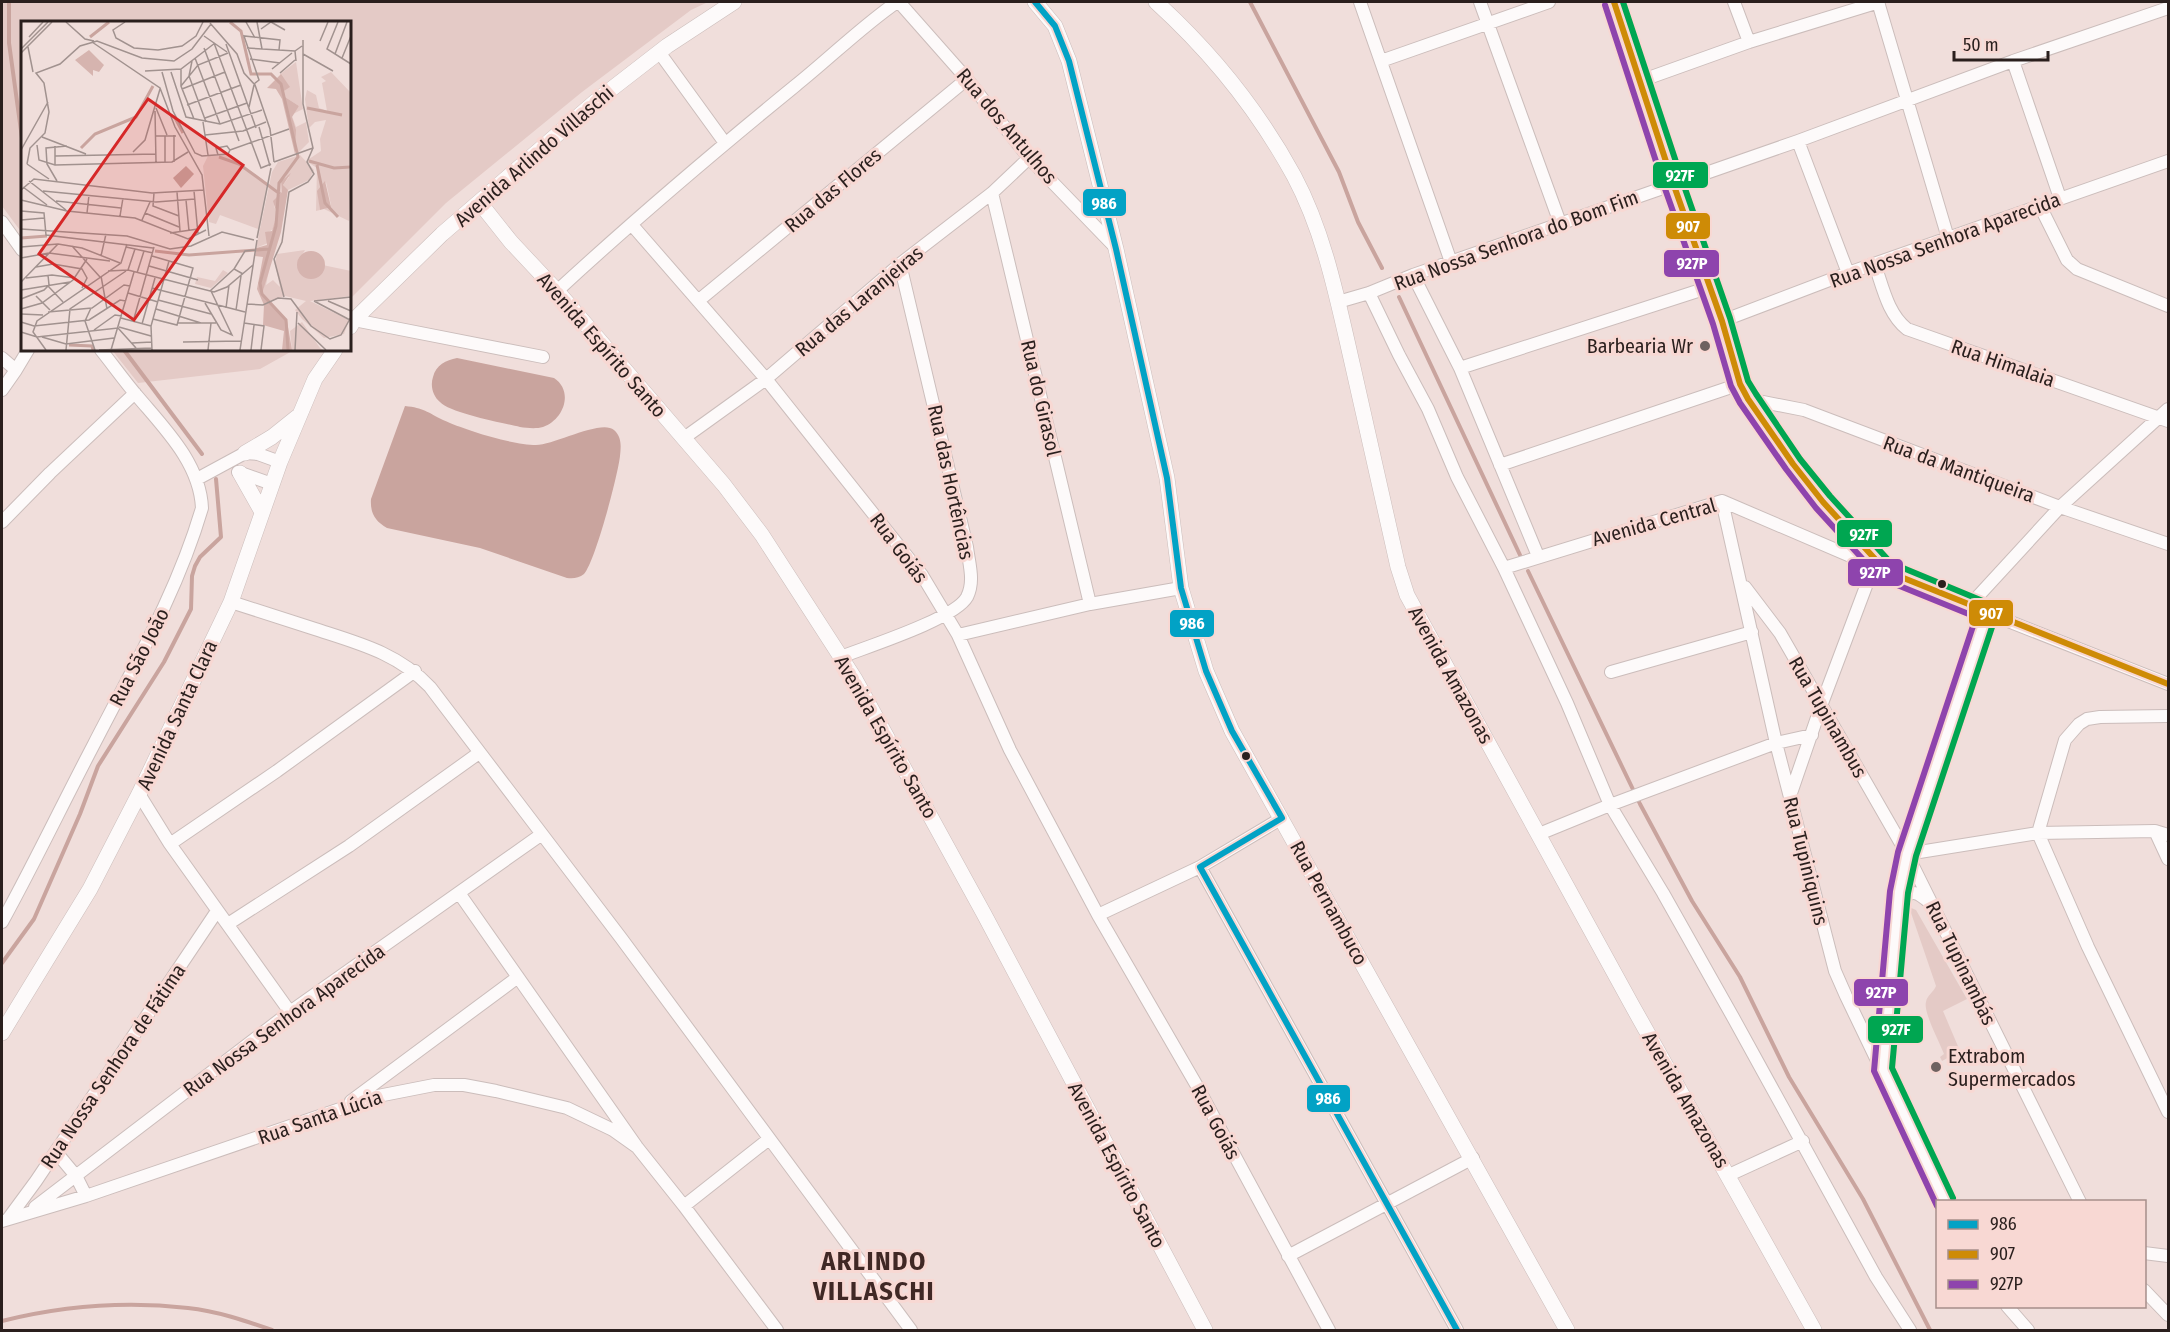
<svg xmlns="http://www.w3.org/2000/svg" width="2170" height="1332" viewBox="0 0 2170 1332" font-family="'Fira Sans Condensed',sans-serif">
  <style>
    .green { fill: #e4cac6 }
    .water { fill: #c9a49e }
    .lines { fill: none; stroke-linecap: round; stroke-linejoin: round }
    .stream { stroke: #c9a49e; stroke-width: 4 }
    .minor-casing { stroke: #cbbdbb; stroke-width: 14 }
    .tertiary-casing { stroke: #cbbdbb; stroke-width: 16 }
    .minor { stroke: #fdfafa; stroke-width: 12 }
    .tertiary { stroke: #fdfafa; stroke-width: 15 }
    .bus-1-casing { stroke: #f8d8d3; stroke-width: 10 }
    .bus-2-casing { stroke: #f8d8d3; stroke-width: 10 }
    .bus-3-casing { stroke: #f8d8d3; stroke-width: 10 }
    .bus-4-casing { stroke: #f8d8d3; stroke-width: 10 }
    .bus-1 { stroke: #02a2c5; stroke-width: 6 }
    .bus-2 { stroke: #ce8b06; stroke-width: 6 }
    .bus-3 { stroke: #8e44ad; stroke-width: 6 }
    .bus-4 { stroke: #00a651; stroke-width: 6 }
    .poi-dot { fill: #6f6260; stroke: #f8d8d3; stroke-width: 2 }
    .bus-dot { fill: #2a1f1d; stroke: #f8d8d3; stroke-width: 2 }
    .labels { text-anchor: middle; stroke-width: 6; stroke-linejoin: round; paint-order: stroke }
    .street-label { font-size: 20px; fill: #2a1f1d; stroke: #f8d8d3 }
    .poi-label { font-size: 20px; fill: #2a1f1d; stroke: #f8d8d3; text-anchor: end }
    .district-label { font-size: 26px; font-weight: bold; letter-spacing: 1.5px; fill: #402825; stroke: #f8d8d3 }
    .inset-river { fill: none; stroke: #c9a49e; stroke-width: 3 }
    .inset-road { fill: none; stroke: #a1928f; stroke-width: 1.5 }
    .view { fill: #d62828; fill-opacity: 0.15; stroke: #d62828; stroke-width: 3 }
    .inset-edge { fill: none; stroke: #2a1f1d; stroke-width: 3 }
    .line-badge { stroke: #f8d8d3; stroke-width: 2 }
    .badge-label { font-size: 16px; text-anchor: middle; font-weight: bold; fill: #fff }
  </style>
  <rect width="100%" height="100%" fill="#f0dedb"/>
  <path class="green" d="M 2,2 L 708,2 L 691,10 L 582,92 L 446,203 L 350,299 L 350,22 L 22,22 L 22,233 L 2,206 Z
    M 112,350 L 294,350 L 260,369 L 138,383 Z
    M 1909,907 L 1916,910 L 1967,999 L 1943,1011 L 1960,1051 L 1942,1061 L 1940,1057 L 1944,1054 C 1940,1043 1923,1012 1926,1002 C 1927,995 1934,992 1936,986 Z"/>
  <path class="water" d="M 457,358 L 554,378 C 574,391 564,420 543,427 C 536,429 527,428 520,427 C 503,423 450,413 440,402 C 433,396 430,386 433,377 C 436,365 446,360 457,358 Z
    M 405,406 C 424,408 427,412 443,420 C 465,430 512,445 536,445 C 555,445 601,419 614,430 C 622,437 621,447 620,456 C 618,475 595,562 584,574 C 579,578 573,579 567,578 L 480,548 L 387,528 C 375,521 370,513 371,499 Z"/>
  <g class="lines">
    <path class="stream" d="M 9,2 L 9,43 L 22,138
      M 1250,2 L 1339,172 L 1358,222 L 1382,268
      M 1399,297 L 1520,555
      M 124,350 L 202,454
      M 1528,571 L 1640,804 L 1692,901 L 1740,977 L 1789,1077 L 1863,1199 L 1930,1330
      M 2,963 L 34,919 L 80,814 L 98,766 L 164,662 L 191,609 L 192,576 L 195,566 L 200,557 L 221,537 L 216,479
      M 2,1321 C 62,1306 126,1301 188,1308 C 217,1311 246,1321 272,1330"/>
    <defs>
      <path id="minor" d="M 899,2 L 967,79 L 1029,158 L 1116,248
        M 1360,2 L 1451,262
        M 1480,2 L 1560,223
        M 1614,2 L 1673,183 L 1722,321 L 1740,384 L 1748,399 L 1793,464 L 1823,502 L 1882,566
        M 1734,2 L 1749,42
        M 1878,2 L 1948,238
        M 659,52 L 725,143
        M 1381,61 L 1549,2
        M 2013,61 L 2060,198
        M 1640,81 L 1749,42 L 1879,2
        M 1798,141 L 1848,273
        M 992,193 L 1090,604
        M 2040,206 L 2067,260 L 2077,269 L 2168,306
        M 2,222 L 22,250
        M 632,225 L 766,379 L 922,575 L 958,635 L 1010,750 L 1098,915 L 1197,1086 L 1329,1330
        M 1875,265 C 1883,288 1888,314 1907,329 L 2168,421
        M 1413,275 L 1460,368 L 1538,556
        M 557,291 C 634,220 714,152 795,86 C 830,58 861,27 897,2
        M 1369,293 L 1399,355 L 1428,409 L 1457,477 L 1504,568 L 1567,703 L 1610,805 L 1663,893 L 1734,1019 L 1876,1277 L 1910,1330
        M 698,301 L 967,79
        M 1338,302 L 1369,293 L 1413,275 L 1798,141 L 2013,61 L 2168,8
        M 354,320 L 543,357
        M 1722,321 L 1848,273 L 2168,161
        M 2,358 L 16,370 L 28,350
        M 1460,368 L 1710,287
        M 2,390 L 16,370
        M 1748,399 L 1804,410 L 2060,507 L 2168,544
        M 684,438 L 766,379 L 900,264 L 992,193 L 1029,158
        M 1500,465 L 1740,384
        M 238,472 L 272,484
        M 197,479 L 245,453 L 258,454 L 280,462
        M 1722,501 L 1776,743 L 1835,971 L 1846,996 L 1945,1202
        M 2,522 L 50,473 L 135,393
        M 1504,568 L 1722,501 L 1932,591 L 2168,684
        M 1745,587 L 1780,633 L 1907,854 L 2080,1202
        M 231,602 C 259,611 287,620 315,629 C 358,643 398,653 430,687 L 621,938 L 911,1330
        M 1969,606 L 2060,507 L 2168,409
        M 958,635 L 1090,604 L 1181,588
        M 841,657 C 866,647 955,619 967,597 C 975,581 969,564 967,547 L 900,264
        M 1611,672 L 1752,632
        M 2168,716 L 2100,717 L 2087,719 L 2079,724 L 2065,740 L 2038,833 L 2088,947 L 2168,1112
        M 139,794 L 170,844 L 290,1012
        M 1790,796 L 1821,706 L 1874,565
        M 2155,831 L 2168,859
        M 1539,834 L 1610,805 L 1776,743 L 1812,735
        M 170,844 L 277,771 L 415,671
        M 1907,854 L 2038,833 L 2155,831 L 2168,835
        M 1200,867 L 1457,1330
        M 459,893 L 637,1147 L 684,1206 L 777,1330
        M 1897,904 C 1912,889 1915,890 1930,903
        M 1098,915 L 1200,867 L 1282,818
        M 2,922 C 34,864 63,803 94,744 C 134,666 177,593 202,508 C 200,464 166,430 138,397 C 125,382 113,365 101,350
        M 228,924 L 349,846 L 479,753
        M 1883,1070 L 1899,892 L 1907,854 L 1987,612
        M 351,1101 L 518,977
        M 56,1152 L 76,1176 L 86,1196
        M 1729,1175 L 1803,1141
        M 684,1206 L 769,1139
        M 35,1207 L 290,1012 L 542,834
        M 8,1219 L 36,1181 L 217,911
        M 2,1221 L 86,1196 L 378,1096 L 434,1085 L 464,1085 L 496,1091 L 567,1108 L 613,1130 L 637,1147
        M 2144,1253 L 2168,1256
        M 1288,1256 L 1473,1158
        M 2144,1290 L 2168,1315
        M 2007,1306 L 2028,1330"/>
      <path id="tertiary" d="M 1035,2 L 1055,26 L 1069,61 L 1116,249 L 1167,478 L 1181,588 L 1206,671 L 1232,731 L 1567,1330
        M 1156,2 C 1211,52 1258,110 1294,176 C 1325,234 1338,302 1353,367 C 1368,433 1383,500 1398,567 L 1407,595 L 1633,1007 L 1814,1330
        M 480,203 L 511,242 L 557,291 L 724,485 L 762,535 L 855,679 L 984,914 L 1205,1330
        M 350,327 L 354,320 L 442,234 L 596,101 L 667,46 L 734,2
        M 245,453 L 272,437 L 297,417
        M 240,473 L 262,512
        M 2,1033 L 90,889 L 139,794 L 231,602 L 280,462 L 315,379 L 335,350"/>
    </defs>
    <use href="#minor" class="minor-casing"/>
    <use href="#tertiary" class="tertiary-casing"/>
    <use href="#minor" class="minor"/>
    <use href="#tertiary" class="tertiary"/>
    <defs>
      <path id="bus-1" d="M 1035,2 L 1055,26 L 1069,61 L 1116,249 L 1167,478 L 1181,588 L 1206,671 L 1232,731 L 1282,818
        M 1200,867 L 1457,1330
        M 1200,867 L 1282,818"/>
      <path id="bus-2" d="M 1614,2 L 1673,183 L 1722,321 L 1740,384 L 1748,399 L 1793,464 L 1823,502 L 1886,571 L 2168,684"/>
      <path id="bus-3" d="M 1605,5 L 1664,186 L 1713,324 L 1731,386 L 1740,403 L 1786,469 L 1816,508 L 1880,578 L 1976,617 L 1898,852 L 1890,891 L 1874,1071 L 1937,1206"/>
      <path id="bus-4" d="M 1623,2 L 1682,180 L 1730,318 L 1748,381 L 1756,394 L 1800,459 L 1830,496 L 1891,563 L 1990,604 L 1996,609 L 1996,615 L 1916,856 L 1908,893 L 1892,1068 L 1953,1198"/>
    </defs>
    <use href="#bus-1" class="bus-1-casing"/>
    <use href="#bus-2" class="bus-2-casing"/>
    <use href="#bus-3" class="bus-3-casing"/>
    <use href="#bus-4" class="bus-4-casing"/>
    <use href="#bus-1" class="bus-1"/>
    <use href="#bus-2" class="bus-2"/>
    <use href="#bus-3" class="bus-3"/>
    <use href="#bus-4" class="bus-4"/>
  </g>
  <g class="poi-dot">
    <circle cx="1705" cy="346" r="6"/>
    <circle cx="1936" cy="1067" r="6"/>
  </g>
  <g class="bus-dot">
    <circle cx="1942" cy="584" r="5"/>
    <circle cx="1246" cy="756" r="5"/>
  </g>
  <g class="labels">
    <g class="street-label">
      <text transform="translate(1007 126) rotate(50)" y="7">Rua dos Antulhos</text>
      <text transform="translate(534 156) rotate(-41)" y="7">Avenida Arlindo Villaschi</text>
      <text transform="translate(833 190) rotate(-40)" y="7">Rua das Flores</text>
      <text transform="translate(1516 240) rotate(-20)" y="7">Rua Nossa Senhora do Bom Fim</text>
      <text transform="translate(1945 240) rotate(-20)" y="7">Rua Nossa Senhora Aparecida</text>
      <text transform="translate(859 301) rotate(-40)" y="7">Rua das Laranjeiras</text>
      <text transform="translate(602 345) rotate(49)" y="7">Avenida Espírito Santo</text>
      <text transform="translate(2003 363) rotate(19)" y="7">Rua Himalaia</text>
      <text transform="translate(1041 398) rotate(77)" y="7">Rua do Girasol</text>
      <text transform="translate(1959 469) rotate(20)" y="7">Rua da Mantiqueira</text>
      <text transform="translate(951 482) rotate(78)" y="7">Rua das Hortências</text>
      <text transform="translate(1654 522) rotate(-16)" y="7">Avenida Central</text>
      <text transform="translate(899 548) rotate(53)" y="7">Rua Goiás</text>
      <text transform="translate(139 657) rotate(-63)" y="7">Rua São João</text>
      <text transform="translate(1451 675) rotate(61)" y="7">Avenida Amazonas</text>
      <text transform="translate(177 715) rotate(-65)" y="7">Avenida Santa Clara</text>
      <text transform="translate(1828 717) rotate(60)" y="7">Rua Tupinambus</text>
      <text transform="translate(886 737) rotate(60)" y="7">Avenida Espírito Santo</text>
      <text transform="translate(1806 861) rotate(76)" y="7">Rua Tupiniquins</text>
      <text transform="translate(1329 903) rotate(61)" y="7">Rua Pernambuco</text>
      <text transform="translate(1961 963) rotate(64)" y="7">Rua Tupinambás</text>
      <text transform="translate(284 1020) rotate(-36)" y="7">Rua Nossa Senhora Aparecida</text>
      <text transform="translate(113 1066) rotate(-56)" y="7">Rua Nossa Senhora de Fátima</text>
      <text transform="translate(1686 1100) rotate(60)" y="7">Avenida Amazonas</text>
      <text transform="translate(320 1117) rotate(-19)" y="7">Rua Santa Lúcia</text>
      <text transform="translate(1216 1122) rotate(62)" y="7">Rua Goiás</text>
      <text transform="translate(1117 1165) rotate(62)" y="7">Avenida Espírito Santo</text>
    </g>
    <g class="poi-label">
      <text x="1693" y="353">Barbearia Wr</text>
      <text x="1948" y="1063" text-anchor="start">Extrabom<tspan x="1948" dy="23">Supermercados</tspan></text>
    </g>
    <g class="district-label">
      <text x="874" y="1270">ARLINDO<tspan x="874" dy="30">VILLASCHI</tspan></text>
    </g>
  </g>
  <g transform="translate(21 21)">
    <rect width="330" height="330" fill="#f0dedb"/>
    <path d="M 275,41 L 282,88 L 272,93 L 278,85 L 264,76 L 263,70 L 268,65 L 259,53 ZM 310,51 L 330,72 L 330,145 L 320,146 L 330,148 L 328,200 L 303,188 L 310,184 L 305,161 L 297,170 L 299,189 L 295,190 L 296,147 L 285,140 L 300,130 L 299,118 L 305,99 L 294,101 L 288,107 L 284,78 L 286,69 L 295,74 L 298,87 L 306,90 L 301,62 L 305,60 L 300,56 ZM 271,95 L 275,106 L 285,101 L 288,121 L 276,133 ZM 209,134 L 246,162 L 237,208 L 199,194 L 195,203 L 188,201 L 182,145 L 187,135 ZM 279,134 L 293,149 L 288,159 L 265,170 L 262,164 L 268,156 L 263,155 L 260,160 L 261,171 L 253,185 L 256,193 L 252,208 L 245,213 L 247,222 L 235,227 L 251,151 L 257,141 ZM 284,229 L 278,239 L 330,250 L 330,275 L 289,280 L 328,299 L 323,313 L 303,317 L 281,298 L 274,289 L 285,280 L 264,275 L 249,280 L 241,273 L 251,235 L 245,264 L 252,259 L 259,266 L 254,242 L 256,233 ZM 202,249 L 207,252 L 190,267 L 174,263 L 176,256 L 194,260 ZM 281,301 L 299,327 L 302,329 L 271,329 L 269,310 Z" fill="#e4cac6"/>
    <path d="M 68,29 L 83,44 L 78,51 L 72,49 L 72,55 L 54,39 ZM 260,53 L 269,66 L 263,70 L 264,76 L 278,85 L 271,96 L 275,109 L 274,133 L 261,78 L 255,68 L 246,67 ZM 270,152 L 262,164 L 267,169 L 260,211 L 241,273 L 266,300 L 271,329 L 261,329 L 263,310 L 242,304 L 243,284 L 236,268 L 242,236 L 234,235 L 235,227 L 246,224 L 244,211 L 251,210 L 256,193 L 252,180 L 261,171 L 260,160 ZM 304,160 L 310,186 L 299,189 L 296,170 ZM276 244a14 14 0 1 1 28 0a14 14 0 1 1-28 0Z" fill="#d6b4af"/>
    <path d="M 165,145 L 173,153 L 160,167 L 152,157 Z" fill="#c9a49e"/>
    <path class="inset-river" d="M 209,1 L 220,10 L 230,53 L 250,53 L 260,63 L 277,136 L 258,162 L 255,205 L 239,262 L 241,273 L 265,299 L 267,329M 69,16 L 88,1M 286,87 L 321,94M 153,95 L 162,112M 60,127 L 74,113 L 115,96 L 132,65M 198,136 L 218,143 L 259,173M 288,140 L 313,147 L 330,146M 296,144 L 304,182 L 317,196M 0,217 L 26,215M 134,230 L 168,234 L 248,228M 48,324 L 71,325 L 72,329"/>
    <path class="inset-road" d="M 45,1 L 64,18 L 73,20M 104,1 L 92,9 L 95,17 L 113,27 L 137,29 L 161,25 L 175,15 L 182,1M 225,1 L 234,17M 236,1 L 241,28M 317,1 L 306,28 L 330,43M 189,2 L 216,33 L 223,52 L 234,64 L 249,108 L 253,141M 240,8 L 250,1 L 264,9M 183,15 L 206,31M 8,16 L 22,1M 299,20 L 307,1M 71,21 L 139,67 L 154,106 L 181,154 L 188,215M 193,22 L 240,147 L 250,143M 205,23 L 235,107M 7,26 L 12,51M 183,27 L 218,120M 226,27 L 274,30M 0,28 L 27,1M 0,32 L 31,1M 282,33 L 312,50M 314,33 L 326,1M 174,37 L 199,103M 321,37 L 330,15M 229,38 L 259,42M 171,40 L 168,55 L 185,101M 275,40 L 274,30 L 281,25M 160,48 L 160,65 L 173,98M 251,48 L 271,32M 124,50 L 160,48 L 194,22M 141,51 L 152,90 L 174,132 L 181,135 L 207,133 L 209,129 L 206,125 L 195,127 L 197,134M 150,51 L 165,96 L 199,103 L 241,89M 259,52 L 274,39M 233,63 L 238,59 L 223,15 L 259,19 L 258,29M 160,65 L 177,44 L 207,32M 161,68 L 204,51M 166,84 L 220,64M 228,86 L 233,64M 135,87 L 146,114M 134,90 L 135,141M 184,97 L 226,82M 182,101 L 187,134M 238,106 L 249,145M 153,114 L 153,141M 184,114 L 222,110 L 245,101M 135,115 L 155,115M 21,116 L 65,133M 16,124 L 18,139 L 34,144 L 151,141 L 167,131M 34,125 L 34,144M 0,129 L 27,81M 209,129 L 268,108M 112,131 L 124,119 L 139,68M 34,135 L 135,133M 144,141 L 144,115M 253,141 L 292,127 L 282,83 L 282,19M 6,143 L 9,127 L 24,112 L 28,91 L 23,62 L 15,52 L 39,43 L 59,25 L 76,20 L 121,37 L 153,40 L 171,28 L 190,3M 6,143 L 28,158M 8,160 L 45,189M 36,160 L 26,143 L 25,127 L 46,125M 2,166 L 26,184M 0,169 L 13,158 L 131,172 L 183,169M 22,170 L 135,181 L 174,178M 173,170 L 177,213M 156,171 L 159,210M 133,172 L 132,185 L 158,195M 0,179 L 46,190 L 114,197 L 167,218 L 185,209M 165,179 L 168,210M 35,180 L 100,187M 0,190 L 23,192 L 25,214 L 132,227M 66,192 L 68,174M 124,192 L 158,206M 99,195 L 102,177M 0,199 L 23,197M 121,199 L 129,181M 0,208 L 106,215 L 149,228 L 170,225 L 201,211 L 233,219M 149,212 L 177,208M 236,217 L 250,147M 51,225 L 79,256M 0,226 L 37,223 L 61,227 L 99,242M 105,226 L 132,232M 80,235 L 85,213M 131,235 L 172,247 L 156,304 L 132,298M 0,237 L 28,232 L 89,240M 128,245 L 177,259M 15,246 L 32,243 L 61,248 L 66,257 L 61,267M 107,249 L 114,228M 87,250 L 107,249 L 193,271 L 206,266 L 232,244M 116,252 L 123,230M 222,253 L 213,248 L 224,230 L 234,229M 80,255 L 86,288M 5,257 L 31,254 L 54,257M 0,261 L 37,223M 27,265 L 42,281M 131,267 L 224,291M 0,269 L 49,261M 189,270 L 213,248M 107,272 L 137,281M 15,275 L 29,289M 263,276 L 253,238 L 261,221 L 268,171 L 287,161 L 293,153 L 286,141 L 292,127M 0,278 L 23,269 L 28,264 L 27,254M 137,279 L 190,293M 293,280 L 329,299M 293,280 L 330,276M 307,280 L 330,290M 184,282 L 200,309 L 211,314 L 190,270M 226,283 L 242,284 L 257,277 L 270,278 L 290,305 L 309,318 L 320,314 L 330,296M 70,287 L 64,300 L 74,329M 205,287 L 208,264M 0,288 L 21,282 L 52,259 L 66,238M 135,288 L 180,302M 215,289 L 220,255M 27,291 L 71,287 L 103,264 L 109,265M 0,293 L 22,294M 100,297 L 130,305M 0,301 L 13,305 L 68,299 L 99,279 L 105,280M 112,301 L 133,226M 157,302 L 195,302M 223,302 L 243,305 L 240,329M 277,302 L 305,329M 121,303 L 134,257M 98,306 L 130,315M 73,309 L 94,294 L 101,295M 0,311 L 16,316 L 97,307 L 115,327M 21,316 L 45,323 L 93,317M 162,321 L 220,320M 111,322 L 131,321M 25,329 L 12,311 L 16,300 L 100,242 L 106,223M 45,329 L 49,288 L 105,250M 78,329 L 131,327M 90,329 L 113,251M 131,329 L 130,305 L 148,240M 187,329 L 190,302M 219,329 L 236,219M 230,329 L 233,304M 274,329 L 276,291"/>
    <path class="view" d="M 127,78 L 222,144 L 113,299 L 18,233 Z"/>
    <rect width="330" height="330" class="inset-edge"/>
  </g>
  <g class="line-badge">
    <rect x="1652" y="161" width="57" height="28" rx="6" fill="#00a651"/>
    <rect x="1082" y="188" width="45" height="29" rx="6" fill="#02a2c5"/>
    <rect x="1665" y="212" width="46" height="28" rx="6" fill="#ce8b06"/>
    <rect x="1663" y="249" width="57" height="29" rx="6" fill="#8e44ad"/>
    <rect x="1836" y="519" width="57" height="29" rx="6" fill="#00a651"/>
    <rect x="1847" y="558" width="57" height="29" rx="6" fill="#8e44ad"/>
    <rect x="1968" y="599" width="46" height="28" rx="6" fill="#ce8b06"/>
    <rect x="1169" y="609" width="46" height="29" rx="6" fill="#02a2c5"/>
    <rect x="1853" y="978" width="56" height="29" rx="6" fill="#8e44ad"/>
    <rect x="1867" y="1015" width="57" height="29" rx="6" fill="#00a651"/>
    <rect x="1306" y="1084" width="45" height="29" rx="6" fill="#02a2c5"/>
  </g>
  <g class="badge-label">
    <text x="1680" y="181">927F</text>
    <text x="1104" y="209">986</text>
    <text x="1688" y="232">907</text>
    <text x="1692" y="269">927P</text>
    <text x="1864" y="540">927F</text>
    <text x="1875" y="578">927P</text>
    <text x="1991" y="619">907</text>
    <text x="1192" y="629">986</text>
    <text x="1881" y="998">927P</text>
    <text x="1896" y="1035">927F</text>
    <text x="1328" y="1104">986</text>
  </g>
  <rect width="2170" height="1332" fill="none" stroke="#2a1f1d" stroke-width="6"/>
  <rect x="1936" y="1200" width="210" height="108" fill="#f8d8d3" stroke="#a68e8a" stroke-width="1.5"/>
  <rect x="1948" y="1220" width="30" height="9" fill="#02a2c5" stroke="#a68e8a" stroke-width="1.5"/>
  <text x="1990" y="1230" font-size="18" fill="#2a1f1d">986</text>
  <rect x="1948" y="1250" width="30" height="9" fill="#ce8b06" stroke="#a68e8a" stroke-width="1.5"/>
  <text x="1990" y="1260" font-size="18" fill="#2a1f1d">907</text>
  <rect x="1948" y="1280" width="30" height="9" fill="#8e44ad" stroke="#a68e8a" stroke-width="1.5"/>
  <text x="1990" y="1290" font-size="18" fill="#2a1f1d">927P</text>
  <path d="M1954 51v9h94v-9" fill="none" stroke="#2a1f1d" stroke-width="3"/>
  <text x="1963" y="51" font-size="18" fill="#2a1f1d" stroke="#f8d8d3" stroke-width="4.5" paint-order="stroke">50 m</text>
</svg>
